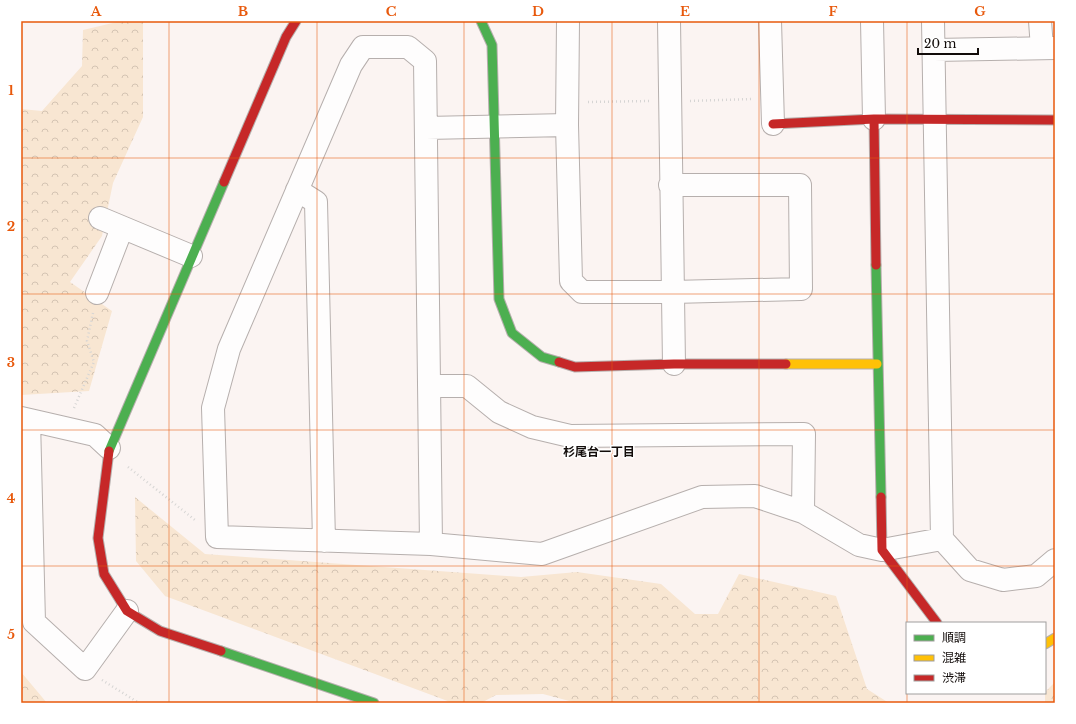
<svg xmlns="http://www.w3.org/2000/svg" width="1076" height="724" viewBox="0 0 1076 724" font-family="'Libre Baskerville','Noto Sans JP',serif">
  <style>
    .forest { fill: url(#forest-crowns) }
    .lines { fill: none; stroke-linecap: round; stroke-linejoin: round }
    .street-casing { stroke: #b6afad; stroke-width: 24 }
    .fast-casing { stroke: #b6afad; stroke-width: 11 }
    .slow-casing { stroke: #b6afad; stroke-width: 11 }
    .jam-casing { stroke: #b6afad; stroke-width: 11 }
    .path { stroke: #d6d5d4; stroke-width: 2.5; stroke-dasharray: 1 3; stroke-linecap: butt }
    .street { stroke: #fefdfd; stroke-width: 22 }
    .fast { stroke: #4caf50; stroke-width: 9 }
    .slow { stroke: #ffc107; stroke-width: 9 }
    .jam { stroke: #c62828; stroke-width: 9 }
    .grid { fill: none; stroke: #e8590c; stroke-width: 1; stroke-opacity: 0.55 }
    .labels { text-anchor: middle; stroke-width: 3; stroke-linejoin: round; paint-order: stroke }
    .neighbourhood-label { font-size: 12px; font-weight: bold; fill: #120c0a; stroke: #fff }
    .neatline { fill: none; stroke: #e8590c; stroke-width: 1.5 }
    .grid-label { font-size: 13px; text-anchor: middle; font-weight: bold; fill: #e8590c }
  </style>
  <defs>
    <pattern id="forest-crowns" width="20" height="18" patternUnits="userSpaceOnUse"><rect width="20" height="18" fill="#f8e6d2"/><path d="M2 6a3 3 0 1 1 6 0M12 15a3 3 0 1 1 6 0" fill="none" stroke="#d4c4b3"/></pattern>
  </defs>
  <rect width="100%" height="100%" fill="#fbf4f2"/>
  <path class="forest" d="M 121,21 L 143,21 L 143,117 L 113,183 L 102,236 L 70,282 L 112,311 L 89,391 L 21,395 L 21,109 L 42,111 L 82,66 L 83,30 Z
    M 135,497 L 205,554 L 521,577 L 577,572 L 661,584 L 695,614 L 718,614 L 739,574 L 836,596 L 867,689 L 889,703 L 577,703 L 543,694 L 496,695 L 481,703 L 453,703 L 165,596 L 136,561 Z
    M 21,672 L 47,703 L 21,703 Z
    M 1055,682 L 1055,703 L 1045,703 L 1045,692 Z"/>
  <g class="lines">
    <defs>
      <path id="street" d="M 568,21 L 567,125 L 571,281 L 582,292 L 672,292 L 801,289 L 800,185 L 670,185
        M 669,21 L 674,364
        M 770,21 L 773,124
        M 872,21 L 874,119
        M 933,21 L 942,539 L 970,570 L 1003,580 L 1036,576 L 1055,560
        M 1040,21 L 1042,48
        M 934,50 L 1055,48
        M 426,128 L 567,125
        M 297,190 L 316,202 L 324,541
        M 100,218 L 191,256
        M 97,293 L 122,228
        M 429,386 L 467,386 L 499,412 L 532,427 L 570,436 L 804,434 L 803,512
        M 21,418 L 95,435 L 109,448
        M 29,420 L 34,622 L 85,669 L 127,611
        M 431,544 L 217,537 L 213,408 L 229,349 L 351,65 L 363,47 L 408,47 L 425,61 L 431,544 L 542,554 L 702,497 L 755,496 L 803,512 L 859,545 L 882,550 L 942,539"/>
      <path id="fast" d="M 481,21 L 492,45 L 499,299 L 512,333 L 542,357 L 559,362
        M 876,265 L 881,497
        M 109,451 L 224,182
        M 221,651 L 374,703"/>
      <path id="slow" d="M 786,364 L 877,364
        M 1045,644 L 1055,638"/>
      <path id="jam" d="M 874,119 L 876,265
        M 773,124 L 874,119 L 1055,120
        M 224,182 L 286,37 L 296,21
        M 559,362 L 575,367 L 674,364 L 786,364
        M 109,451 L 98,538 L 104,574 L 127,611 L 160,631 L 221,651
        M 881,497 L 882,550 L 937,623"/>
    </defs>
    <use href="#street" class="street-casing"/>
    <use href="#fast" class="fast-casing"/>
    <use href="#slow" class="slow-casing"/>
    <use href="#jam" class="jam-casing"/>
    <path class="path" d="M 690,101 L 751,99
      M 588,102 L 649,101
      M 74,408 L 94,362 L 87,341 L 93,313
      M 128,467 L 195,520
      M 102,680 L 139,703"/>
    <use href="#street" class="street"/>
    <use href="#fast" class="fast"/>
    <use href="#slow" class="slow"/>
    <use href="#jam" class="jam"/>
  </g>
  <path class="grid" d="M 169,21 L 169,703M 317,21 L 317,703M 464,21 L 464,703M 612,21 L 612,703M 759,21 L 759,703M 907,21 L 907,703M 21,158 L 1055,158M 21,294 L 1055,294M 21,430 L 1055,430M 21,566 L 1055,566"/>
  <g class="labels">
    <g class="neighbourhood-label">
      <text x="599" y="456">杉尾台一丁目</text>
    </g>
  </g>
  <rect width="1076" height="724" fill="none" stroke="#ffffff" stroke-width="44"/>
  <rect x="906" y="622" width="140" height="72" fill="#ffffff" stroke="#a09e9d"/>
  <rect x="914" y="635" width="20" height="6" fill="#4caf50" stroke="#a09e9d"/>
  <text x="942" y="642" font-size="12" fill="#120c0a">順調</text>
  <rect x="914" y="655" width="20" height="6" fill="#ffc107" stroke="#a09e9d"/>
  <text x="942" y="662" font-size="12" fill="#120c0a">混雑</text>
  <rect x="914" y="675" width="20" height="6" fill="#c62828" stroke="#a09e9d"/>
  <text x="942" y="682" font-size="12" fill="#120c0a">渋滞</text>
  <path d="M918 48v6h60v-6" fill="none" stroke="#120c0a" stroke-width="2"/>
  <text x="924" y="48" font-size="12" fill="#120c0a" stroke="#ffffff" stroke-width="3" paint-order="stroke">20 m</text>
  <rect x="22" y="22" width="1032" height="680" class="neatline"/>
  <g class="grid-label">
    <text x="96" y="16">A</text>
    <text x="243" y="16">B</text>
    <text x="391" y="16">C</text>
    <text x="538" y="16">D</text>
    <text x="685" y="16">E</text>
    <text x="833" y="16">F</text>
    <text x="980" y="16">G</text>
    <text x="11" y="95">1</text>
    <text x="11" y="231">2</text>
    <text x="11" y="367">3</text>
    <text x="11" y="503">4</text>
    <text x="11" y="639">5</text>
  </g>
</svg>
